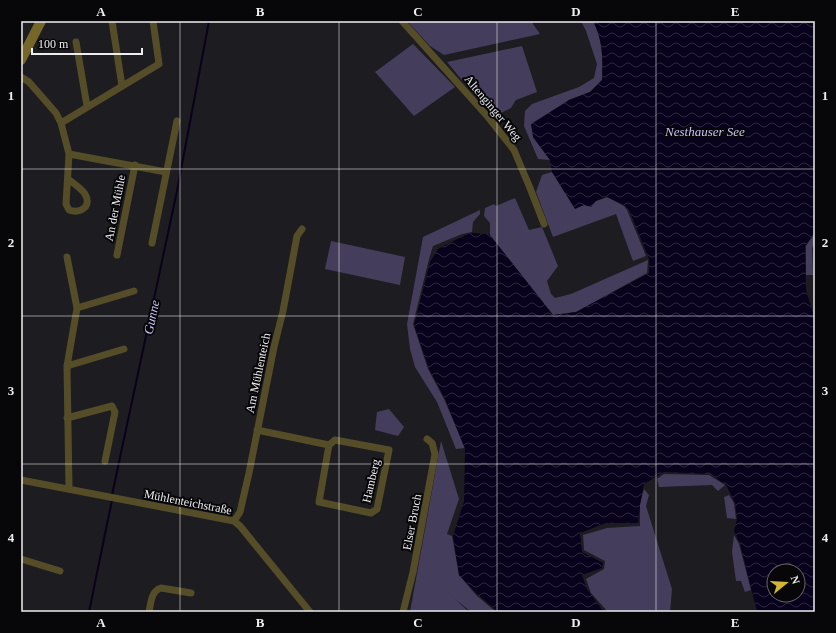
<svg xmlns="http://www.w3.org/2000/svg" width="836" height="633" viewBox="0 0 836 633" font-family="Georgia,serif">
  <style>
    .green { fill: #443e5c }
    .water { fill: url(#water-waves); fill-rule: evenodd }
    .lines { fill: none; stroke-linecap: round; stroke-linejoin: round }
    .stream { stroke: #09021c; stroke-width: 2 }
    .street { stroke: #554c28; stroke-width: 7 }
    .secondary { stroke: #75672a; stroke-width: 10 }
    .grid { fill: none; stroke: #eeeef1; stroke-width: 1; stroke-opacity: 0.55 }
    .labels { text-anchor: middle; stroke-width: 4; stroke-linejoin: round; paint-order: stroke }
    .street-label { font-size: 12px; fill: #eeeef1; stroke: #070709 }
    .water-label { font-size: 13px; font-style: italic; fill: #ccc2f6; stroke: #070709 }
    .neatline { fill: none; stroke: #eeeef1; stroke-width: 1.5 }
    .grid-label { font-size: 13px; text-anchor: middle; font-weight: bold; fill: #eeeef1 }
  </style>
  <defs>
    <pattern id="water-waves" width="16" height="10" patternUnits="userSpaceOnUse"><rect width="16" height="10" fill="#09021c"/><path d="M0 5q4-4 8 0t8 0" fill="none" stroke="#2d273d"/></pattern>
  </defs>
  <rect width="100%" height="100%" fill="#1d1c21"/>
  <path class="green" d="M 407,21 L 531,21 L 540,34 L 444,55 L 430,46 Z
    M 581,21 L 593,21 C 603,41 603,58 602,80 L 590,92 L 569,100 L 533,137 L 550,160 L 538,159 L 524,126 L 525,111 L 532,104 L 579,87 L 594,78 L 597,64 L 586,31 Z
    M 413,44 L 455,87 L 414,116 L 375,72 Z
    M 522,46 L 537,92 L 516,100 L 511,108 L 499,114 L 482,95 L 476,97 L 447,62 Z
    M 552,172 L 575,208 L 607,197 L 624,206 L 627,210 L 646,256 L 633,261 L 616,214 L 553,237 L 536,192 L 542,175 Z
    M 515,198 L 529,230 L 542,227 L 558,266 L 547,281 L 551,294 L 555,298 L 571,294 L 648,260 L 647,273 L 576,312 L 553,315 L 490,235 L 490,223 L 484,216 L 485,208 L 494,204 L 496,206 Z
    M 480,210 L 480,214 L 473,222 L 472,232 L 462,234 L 433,246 L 429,259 L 413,324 L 428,369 L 444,399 L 465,448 L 456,449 L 437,402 L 415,367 L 410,349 L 407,324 L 423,237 Z
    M 815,233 L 815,243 L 812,248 L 813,275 L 806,275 L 806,246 Z
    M 331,241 L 405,257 L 400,285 L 325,269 Z
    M 389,409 L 404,427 L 398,436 L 375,430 L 377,412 Z
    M 441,441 L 459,499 L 447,534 L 452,536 L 459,575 L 476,595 L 496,612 L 471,612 L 454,598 L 469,612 L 410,612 Z
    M 664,474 L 709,475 L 725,485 L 718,491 L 712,485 L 659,487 L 657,479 Z
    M 644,489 L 649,495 L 646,506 L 672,589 L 670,612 L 608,612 L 591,593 L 586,579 L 604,569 L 605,561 L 584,550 L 583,535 L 607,528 L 640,526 L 640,504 Z
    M 729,495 L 734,503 L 736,519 L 727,518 L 724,497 Z
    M 734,535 L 739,544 L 751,590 L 745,592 L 741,581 L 736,581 L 732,552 Z"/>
  <path class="water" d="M 593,21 L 815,21 L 815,232 L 805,246 L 806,289 L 815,321 L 815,612 L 757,612 L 740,544 L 734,531 L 737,519 L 735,503 L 726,485 L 710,474 L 664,472 L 644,484 L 640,505 L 638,523 L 606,523 L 580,533 L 582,552 L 603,563 L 602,568 L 582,575 L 587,589 L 604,612 L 498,612 L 477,594 L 459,575 L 453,536 L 464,501 L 465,449 L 445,399 L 429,369 L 414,325 L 430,262 L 438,249 L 463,236 L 472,233 L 489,234 L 553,315 L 576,312 L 649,273 L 649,259 L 629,210 L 624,205 L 607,197 L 596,201 L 591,207 L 584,205 L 575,209 L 552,172 L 550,160 L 533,137 L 531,124 L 569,100 L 590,92 L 602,80 C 603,59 603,40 593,21 ZM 774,571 L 798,571 L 798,595 L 774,595 Z"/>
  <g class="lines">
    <path class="stream" d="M 112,495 L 177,191 L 209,21
      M 89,612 L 112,500"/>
    <path class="street" d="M 112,21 L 122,86
      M 402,21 L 488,117 L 514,150 L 530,188 L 544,224
      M 76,42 L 87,106
      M 21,77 L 29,82 L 56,113 L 61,123 L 69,154 L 66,204 L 69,210 C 81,214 92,206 85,194 C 81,188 73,183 68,179
      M 61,123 L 159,64 L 153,21
      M 69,154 L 166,172
      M 152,243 L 177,121
      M 117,255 L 135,165
      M 67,257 L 77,308 L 67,366 L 69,488
      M 77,308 L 134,291
      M 67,366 L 124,349
      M 67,418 L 112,406 L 115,412 L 105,461
      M 257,430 L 329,445 L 319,502 L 371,513 L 377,509 L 389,450 L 335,440 L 329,445
      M 21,480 L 234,521 L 240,526 L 310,612
      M 234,521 L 240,512 L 249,473 L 274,347 L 283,311 L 297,236 L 302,229
      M 21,559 L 60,571
      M 149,612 C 151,603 151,591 161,588 L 191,593
      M 403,612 L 413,572 L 435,454 L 432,443 L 427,439"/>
    <path class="secondary" d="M 21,60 L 41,21"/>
  </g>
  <path class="grid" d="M 180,21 L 180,612M 339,21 L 339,612M 497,21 L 497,612M 656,21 L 656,612M 21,169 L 815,169M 21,316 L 815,316M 21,464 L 815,464"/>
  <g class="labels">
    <g class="street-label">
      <text transform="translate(493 108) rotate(50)" y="4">Altenginger Weg</text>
      <text transform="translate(115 208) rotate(-79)" y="4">An der Mühle</text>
      <text transform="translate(258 373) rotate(-78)" y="4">Am Mühlenteich</text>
      <text transform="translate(371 481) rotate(-77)" y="4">Hamberg</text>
      <text transform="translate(188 502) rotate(11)" y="4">Mühlenteichstraße</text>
      <text transform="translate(412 522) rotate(-79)" y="4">Elser Bruch</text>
    </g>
    <g class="water-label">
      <text x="705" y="136">Nesthauser See</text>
      <text transform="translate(151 317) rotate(-78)" y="5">Gunne</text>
    </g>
  </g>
  <rect width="836" height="633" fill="none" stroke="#070709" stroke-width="44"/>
  <g transform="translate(786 583) rotate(72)"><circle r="19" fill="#070709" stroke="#636366"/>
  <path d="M0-3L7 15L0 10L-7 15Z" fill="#d2b735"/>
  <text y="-6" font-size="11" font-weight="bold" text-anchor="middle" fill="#eeeef1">N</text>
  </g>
  <path d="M32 48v6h110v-6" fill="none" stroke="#eeeef1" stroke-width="2"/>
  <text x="38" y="48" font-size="12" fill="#eeeef1" stroke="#070709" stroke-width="3" paint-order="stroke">100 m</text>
  <rect x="22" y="22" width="792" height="589" class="neatline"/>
  <g class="grid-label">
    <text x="101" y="16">A</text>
    <text x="260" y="16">B</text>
    <text x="418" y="16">C</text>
    <text x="576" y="16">D</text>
    <text x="735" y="16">E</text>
    <text x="11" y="100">1</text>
    <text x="825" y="100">1</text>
    <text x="11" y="247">2</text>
    <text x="825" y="247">2</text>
    <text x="11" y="395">3</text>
    <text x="825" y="395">3</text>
    <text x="11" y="542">4</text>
    <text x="825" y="542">4</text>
    <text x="101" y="627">A</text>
    <text x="260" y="627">B</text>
    <text x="418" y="627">C</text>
    <text x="576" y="627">D</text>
    <text x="735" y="627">E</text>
  </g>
</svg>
